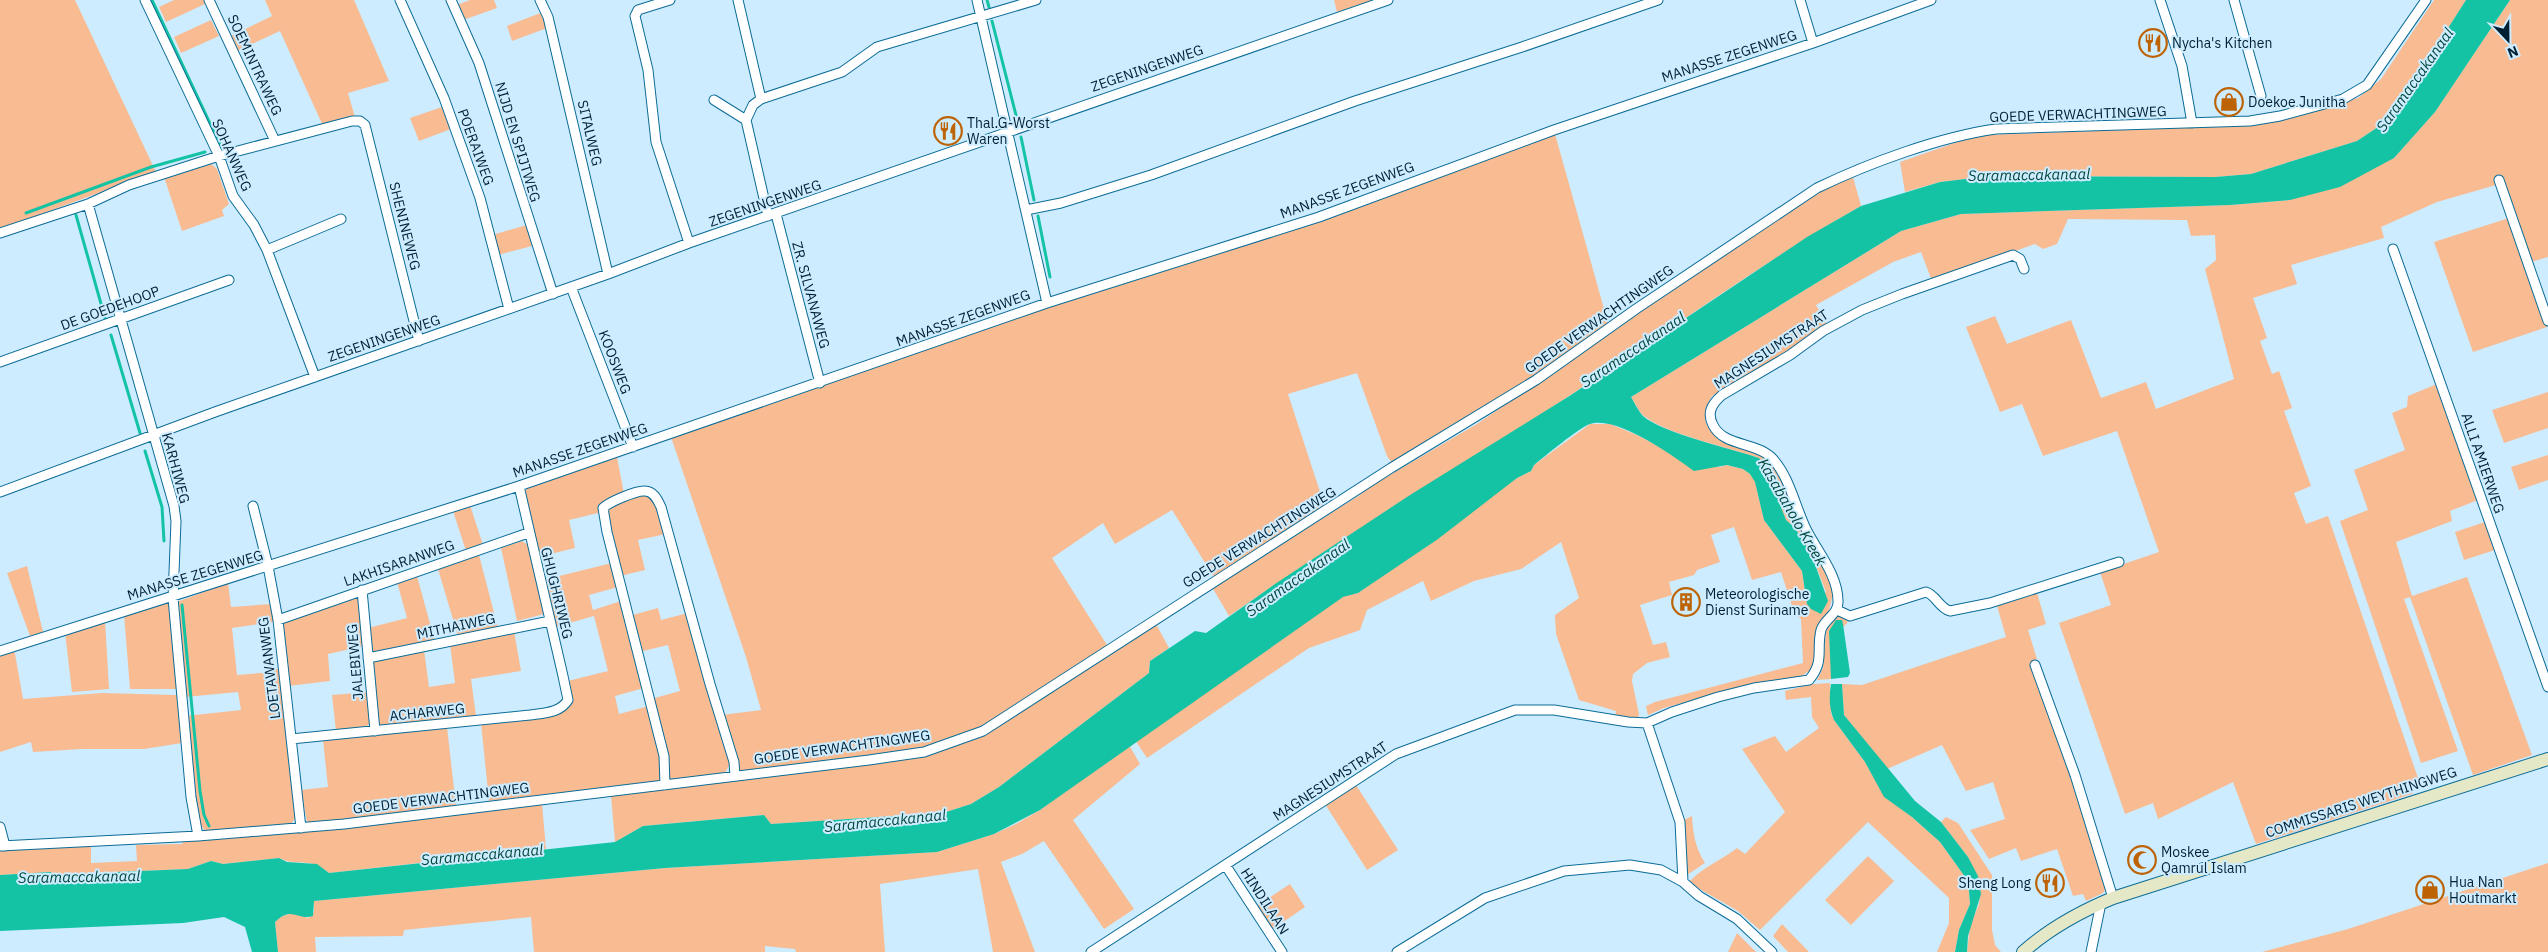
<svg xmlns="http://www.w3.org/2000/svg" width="2548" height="952" viewBox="0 0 2548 952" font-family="'IBM Plex Sans',sans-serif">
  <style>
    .green { fill: #f8bb92 }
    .water { fill: #14c3a4 }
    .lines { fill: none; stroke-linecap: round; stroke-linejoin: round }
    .stream { stroke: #14c3a4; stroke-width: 3 }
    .street-casing { stroke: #0b6c97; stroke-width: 11 }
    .secondary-casing { stroke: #0b6c97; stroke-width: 14 }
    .street { stroke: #fff; stroke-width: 9 }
    .secondary { stroke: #e4e8c6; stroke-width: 12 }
    .labels { text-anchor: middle; stroke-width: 4; stroke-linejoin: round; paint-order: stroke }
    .poi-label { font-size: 14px; fill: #002133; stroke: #cdecff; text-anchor: start }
    .street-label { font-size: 14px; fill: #002133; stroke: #cdecff }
    .water-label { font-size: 15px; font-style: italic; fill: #02473a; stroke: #cdecff }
  </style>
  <rect width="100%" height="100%" fill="#cdecff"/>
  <path class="green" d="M 0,0 L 75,0 L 156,172 L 0,229 Z
    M 174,0 L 204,0 L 205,4 L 166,22 L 159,7 Z
    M 265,0 L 354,0 L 389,81 L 348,93 L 355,117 L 323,126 L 280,31 L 237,51 L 229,37 L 272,16 Z
    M 470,0 L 494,0 L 497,8 L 463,20 L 457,5 Z
    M 1334,0 L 1373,0 L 1337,12 Z
    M 2434,0 L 2466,0 L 2390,119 L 2357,141 L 2251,174 L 2215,177 L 1991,176 L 1940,182 L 1905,192 L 1900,162 L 1966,139 L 1985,135 L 2257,125 L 2358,98 L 2381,79 Z
    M 2510,0 L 2548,0 L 2548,257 L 2531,262 L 2501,175 L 2494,177 L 2496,185 L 2437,202 L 2381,227 L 2384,238 L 2291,265 L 2297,284 L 2253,298 L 2267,338 L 2260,341 L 2272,374 L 2279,371 L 2292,408 L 2284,411 L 2311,486 L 2294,493 L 2306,524 L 2328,516 L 2418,778 L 2418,785 L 2412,794 L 2256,844 L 2233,782 L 2158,819 L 2153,803 L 2125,814 L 2059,623 L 2111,605 L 2100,572 L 2159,552 L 2117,431 L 2043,456 L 2022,404 L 2000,412 L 1966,327 L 1995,316 L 2007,344 L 2071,320 L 2101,398 L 2146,382 L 2156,409 L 2234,379 L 2205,269 L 2216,260 L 2215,235 L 2191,236 L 2187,220 L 2068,219 L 2057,244 L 2043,249 L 2035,244 L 1932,281 L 1921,252 L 1893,262 L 1816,305 L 1827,324 L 1774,361 L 1712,396 C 1686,439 1739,440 1761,454 C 1768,458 1772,464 1777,470 L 1830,583 L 1833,594 L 1829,611 L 1816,629 L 1816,656 L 1811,669 L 1801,677 L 1728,690 L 1664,708 L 1648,715 L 1646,706 L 1655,702 L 1803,663 L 1801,619 L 1795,615 L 1781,572 L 1752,580 L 1734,527 L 1711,535 L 1720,562 L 1697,570 L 1694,575 L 1669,582 L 1672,595 L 1640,605 L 1653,645 L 1666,642 L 1670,657 L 1647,663 L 1633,674 L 1632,681 L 1639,714 L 1638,719 L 1615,717 L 1616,711 L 1579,700 L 1556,634 L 1555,615 L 1579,598 L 1561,542 L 1521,569 L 1474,581 L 1431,601 L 1423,581 L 1367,610 L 1360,630 L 1309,648 L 1147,758 L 1135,740 L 1343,596 L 1358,593 L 1517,478 L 1531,471 L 1534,465 L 1590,424 L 1610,424 L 1637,435 L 1662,448 L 1720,467 L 1727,465 L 1743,469 L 1750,474 L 1755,481 L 1764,520 L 1802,571 L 1807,604 L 1826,592 L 1811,553 L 1795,528 L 1786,520 L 1759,458 C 1730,448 1666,434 1644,416 C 1639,412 1635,403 1631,397 L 1901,231 L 1961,214 L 2230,205 L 2290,200 L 2394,158 L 2435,112 Z
    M 543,12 L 547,28 L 512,41 L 507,26 Z
    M 211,20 L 219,36 L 181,53 L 174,37 Z
    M 442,107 L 451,129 L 419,141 L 410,118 Z
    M 1555,134 L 1608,323 L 1525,383 L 1392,463 L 1387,456 L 1357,373 L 1288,394 L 1325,507 L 1214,577 L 1172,510 L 1115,544 L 1103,523 L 1052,558 L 1107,645 L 977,729 L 955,739 L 919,749 L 739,771 L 722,715 L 761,710 L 746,657 L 671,437 L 1048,307 L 1239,246 Z
    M 209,162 L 217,169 L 229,204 L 222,210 L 224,216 L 182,231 L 164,177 Z
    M 1853,177 L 1861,206 C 1761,263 1668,332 1572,394 C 1458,469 1340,538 1229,616 L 1212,587 L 1360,495 L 1364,490 L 1477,424 L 1729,250 L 1825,189 Z
    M 2509,218 L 2547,327 L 2473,352 L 2434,242 Z
    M 527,225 L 532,246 L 498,255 L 492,235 Z
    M 2437,384 L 2478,500 L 2450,511 L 2452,521 L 2396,542 L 2412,596 L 2467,577 L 2532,755 L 2473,775 L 2410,597 L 2404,599 L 2458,751 L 2421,763 L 2340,521 L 2368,510 L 2354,470 L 2405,450 L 2392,413 L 2407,407 L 2408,396 Z
    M 2548,392 L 2548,428 L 2504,443 L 2492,410 Z
    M 2548,455 L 2548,480 L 2519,490 L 2511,467 Z
    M 617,457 L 624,494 L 602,512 L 569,520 L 575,548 L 538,557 L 525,492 L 527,488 Z
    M 646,493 L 656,500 L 666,534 L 638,540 L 645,570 L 620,576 L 607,514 L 608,507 Z
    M 470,505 L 483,545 L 466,551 L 453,511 Z
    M 2485,522 L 2495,550 L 2464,560 L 2455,532 Z
    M 522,541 L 528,545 L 544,614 L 517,621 L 501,548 Z
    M 479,555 L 498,628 L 458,636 L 438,569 Z
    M 612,563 L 618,587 L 589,595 L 593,610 L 621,601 L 644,688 L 615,696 L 619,714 L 649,706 L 660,749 L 661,781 L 489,801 L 481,723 L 562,712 L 570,704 L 568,681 L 608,671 L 594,616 L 555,627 L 543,580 Z
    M 27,566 L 43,632 L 30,636 L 7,573 Z
    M 417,576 L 435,642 L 371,653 L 368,628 L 407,618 L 397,582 Z
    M 228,583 L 231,607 L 271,604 L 274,622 L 232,628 L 237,675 L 273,672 L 273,669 L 280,669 L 295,818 L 290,826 L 206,832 L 201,825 L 197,812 L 186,716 L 241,710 L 238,692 L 185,697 L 177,602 Z
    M 2037,593 L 2046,624 L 2028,630 L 2037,659 L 2030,663 L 2072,776 L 2106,888 L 2103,893 L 2086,901 L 2083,894 L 2073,896 L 2057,849 L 2021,861 L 2016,848 L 1989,859 L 1970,830 L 2005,819 L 1993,782 L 1966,791 L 1942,745 L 1887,769 L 1844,715 L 1842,684 L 1862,685 L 2006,637 L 1997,606 Z
    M 354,597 L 360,600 L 364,646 L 328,654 L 330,681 L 288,686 L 283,624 L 287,621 Z
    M 166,603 L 171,606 L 177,689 L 130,689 L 124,614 Z
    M 658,608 L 661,620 L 688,613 L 731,762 L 725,773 L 669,780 L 651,699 L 680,691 L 668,645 L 639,652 L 629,616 Z
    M 1837,617 L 1843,617 L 1848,622 L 1843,627 L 1842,620 L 1831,679 L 1817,680 L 1823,668 L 1826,630 Z
    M 105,620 L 109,689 L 72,692 L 65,632 Z
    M 1156,624 L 1169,648 L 1150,661 L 1149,673 L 999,787 L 971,804 L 943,813 L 771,824 L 763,815 L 643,826 L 615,842 L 611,796 L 925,755 L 974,739 L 995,728 Z
    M 514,631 L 521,671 L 471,679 L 476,716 L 384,727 L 378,726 L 372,663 L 375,660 L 424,650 L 429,687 L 455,683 L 450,644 Z
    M 14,648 L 23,699 L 102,693 L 177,695 L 182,743 L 144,749 L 81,749 L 33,752 L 31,742 L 0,752 L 0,653 Z
    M 1830,683 L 1831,713 L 1834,720 L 1865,762 L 1885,797 L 1912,817 L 1940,842 L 1963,874 L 1969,891 L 1970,904 L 1959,930 L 1955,952 L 1937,952 L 1949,923 L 1949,898 L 1868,822 L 1760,930 L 1738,911 L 1691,884 L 1690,881 C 1703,867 1722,860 1737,848 L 1745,854 L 1785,812 L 1742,749 L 1775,736 L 1786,752 L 1819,728 L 1812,717 L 1811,697 L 1786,700 L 1785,691 L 1813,684 Z
    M 368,692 L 371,722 L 365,728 L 336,731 L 332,695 Z
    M 447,727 L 456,806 L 311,824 L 307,822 L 301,790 L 328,787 L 323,740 Z
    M 1129,745 L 1140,764 L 1073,820 L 1134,909 L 1104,929 L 1044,841 L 1022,854 L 1001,862 L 1035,952 L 993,952 L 978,869 L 880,884 L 885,952 L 796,952 L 795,949 L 765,946 L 765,952 L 534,952 L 531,917 L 404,930 L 403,936 L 315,937 L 316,952 L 278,952 L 275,922 C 286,911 294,913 308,918 L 314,912 L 314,901 L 665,868 L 937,852 L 994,834 L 1016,824 L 1040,810 Z
    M 1356,785 L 1398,850 L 1367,870 L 1325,804 Z
    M 542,804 L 546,849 L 329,873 C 306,855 299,868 279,858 L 223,864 L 211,861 L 188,869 L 92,873 L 86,877 L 52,879 L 51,872 L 0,875 L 0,850 L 91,846 L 91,863 L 137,861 L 136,845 L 182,844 L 184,841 Z
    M 1692,816 C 1693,834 1695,847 1705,863 L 1687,875 L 1686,842 L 1682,821 Z
    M 1946,817 L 1958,823 L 1992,875 L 1992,930 L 1995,945 L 2001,952 L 1967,952 L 1970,926 L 1979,904 L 1981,885 L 1968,857 L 1941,822 Z
    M 1868,856 L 1894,881 L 1851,925 L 1825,900 Z
    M 2548,863 L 2548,952 L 2262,952 L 2348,929 Z
    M 1290,884 L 1305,907 L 1270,931 L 1255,907 Z
    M 1782,924 L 1809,952 L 1788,952 L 1773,936 Z
    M 1737,933 L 1756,952 L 1728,952 Z"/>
  <path class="water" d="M 2466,0 L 2510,0 L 2435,112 L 2394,158 L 2340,187 L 2290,200 L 2230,205 L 1961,214 L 1901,231 L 1631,397 C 1634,402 1639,412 1643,416 C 1662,433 1733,449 1759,458 L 1765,466 L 1786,520 L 1795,528 L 1811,553 L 1828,601 L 1821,614 L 1811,609 L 1807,604 L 1802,571 L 1764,520 L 1755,482 L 1750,474 L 1743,469 L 1727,465 L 1694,471 C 1673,456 1617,415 1590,424 C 1580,427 1544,457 1534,465 L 1531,471 L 1517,478 L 1438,539 L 1358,593 L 1343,597 L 1040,810 L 994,834 L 937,852 L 665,868 L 314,901 L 313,916 C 297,921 292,905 275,922 L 278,952 L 252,952 L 245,927 L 224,917 L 183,923 L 0,931 L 0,875 L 51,872 L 53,879 L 85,877 L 92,873 L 188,869 L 211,861 L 223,864 L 279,858 L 287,862 L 317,864 L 329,873 L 615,842 L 643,826 L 764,815 L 771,824 L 943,813 L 971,804 L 999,787 L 1149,673 L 1150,661 L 1195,631 L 1206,633 L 1275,584 L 1410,495 L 1571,395 L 1807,237 L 1861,206 L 1940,182 L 1991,176 L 2215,177 L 2251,174 L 2357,141 L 2390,119 Z
    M 1836,620 L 1842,620 L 1843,624 L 1850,673 L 1848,677 L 1831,679 L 1829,631 Z
    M 1831,684 L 1842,684 L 1844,715 L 1915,801 L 1941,822 L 1968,857 L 1978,876 L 1981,894 L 1968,936 L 1967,952 L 1955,952 L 1959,930 L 1970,904 L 1969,891 L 1963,874 L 1940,842 L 1912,817 L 1884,797 L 1865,762 L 1834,720 C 1829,709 1829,696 1831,684 Z"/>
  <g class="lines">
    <path class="stream" d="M 152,0 L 221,147
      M 987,0 L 989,7
      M 992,21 L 1019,127
      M 1021,137 L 1034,200
      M 26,213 L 151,167 L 205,152
      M 76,215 L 105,318
      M 1038,216 L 1050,277
      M 111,335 L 140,433
      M 145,451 L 162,507 L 164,541
      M 182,605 L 200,791 L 204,815 L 209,826"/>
    <defs>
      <path id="street" d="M 145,0 L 219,156 L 233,196 L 254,225 L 267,250 L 315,377
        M 209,0 L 275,141
        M 400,0 L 444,98 L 480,198 L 509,309
        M 451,0 L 479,63 L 553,294
        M 540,0 L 548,17 L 608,274
        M 670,0 L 638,10 L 635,16 L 648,70 L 656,142 L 689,243
        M 738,0 L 761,99
        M 977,0 L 1047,303
        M 1800,0 L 1813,43
        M 2160,0 L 2182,66 L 2192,123
        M 2234,0 L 2261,96
        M 714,100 L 746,120 L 753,105 L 761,99 L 842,72 L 877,47 L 1036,0
        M 746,120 L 768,216
        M 2499,180 L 2548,321
        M 88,204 L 174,506 L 176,521 L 173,598 L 191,797 L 198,836
        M 1026,210 L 1061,203 L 1151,175 L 1355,101 L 1522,47 L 1658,0
        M 776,214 L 820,383
        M 0,233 L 88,204 L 129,185 L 219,156 L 352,121 L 360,121 L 365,125 L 419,341
        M 2393,249 L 2548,687
        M 267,250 L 341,219
        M 571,287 L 633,447
        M 0,362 L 229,280
        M 0,492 L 215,412 L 608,274 L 689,243 L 1388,0
        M 253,506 L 268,566 L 278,620 L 301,828
        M 362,590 L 375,731
        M 1837,610 L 1850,616 L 1926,592 C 1936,595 1939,608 1950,611 L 1990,603 L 2119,562
        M 278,620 L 528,533
        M 0,651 L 519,486 L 1047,303 L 1319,217 L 1554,130 L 1813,43 L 1931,0
        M 368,658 L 550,621
        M 2035,665 L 2075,775 L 2113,898
        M 1647,723 L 1680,822 L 1683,882 L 1699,896 L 1737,919 L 1772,952
        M 291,739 L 530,715 C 544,713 560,713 568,700 L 563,676 L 519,486
        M 665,785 L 664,756 L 607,532 L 603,508 C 609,502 637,490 645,491 C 654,491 658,501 661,507 L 710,684 L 734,762 L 735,776
        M 0,827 L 5,846
        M 0,846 L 198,836 L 344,824 L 869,760 L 924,752 L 983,731 L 1391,468 L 1536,380 L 1636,309 L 1817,188 C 1869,163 1939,137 1996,129 L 2250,121 L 2280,116 L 2343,99 L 2367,85 L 2426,0
        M 1226,866 L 1282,952
        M 1091,952 L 1396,754 L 1515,710 L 1554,710 L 1628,722 L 1647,723 L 1672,712 L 1718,697 L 1754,688 L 1809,680 C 1825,661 1816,650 1821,630 C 1824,619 1839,614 1838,601 C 1838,575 1817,551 1806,529 C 1795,506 1789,475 1771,457 C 1755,442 1723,446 1713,425 C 1706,412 1713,403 1722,395 L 1790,355 L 1823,331 L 1862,310 L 1902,294 L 2013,255 L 2020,259 L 2024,269
        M 1397,952 L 1485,898 L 1564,871 L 1630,865 L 1661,870 L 1683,882
        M 2091,952 L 2101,903"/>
      <path id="secondary" d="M 2023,952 C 2050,928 2079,912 2113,898 L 2548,759"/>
    </defs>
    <use href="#street" class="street-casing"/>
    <use href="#secondary" class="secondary-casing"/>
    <use href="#street" class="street"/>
    <use href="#secondary" class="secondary"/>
  </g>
  <defs>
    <symbol id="restaurant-ring" viewBox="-11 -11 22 22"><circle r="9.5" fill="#cdecff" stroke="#bd6306" stroke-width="1.5"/><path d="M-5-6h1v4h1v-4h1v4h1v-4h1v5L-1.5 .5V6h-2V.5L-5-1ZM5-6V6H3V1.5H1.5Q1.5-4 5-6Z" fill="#bd6306"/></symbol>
    <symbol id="shop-ring" viewBox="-11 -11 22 22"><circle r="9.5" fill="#cdecff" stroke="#bd6306" stroke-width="1.5"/><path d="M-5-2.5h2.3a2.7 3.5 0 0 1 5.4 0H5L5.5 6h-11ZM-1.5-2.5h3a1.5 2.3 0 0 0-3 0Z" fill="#bd6306"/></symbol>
    <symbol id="building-ring" viewBox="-11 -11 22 22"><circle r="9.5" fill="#cdecff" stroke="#bd6306" stroke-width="1.5"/><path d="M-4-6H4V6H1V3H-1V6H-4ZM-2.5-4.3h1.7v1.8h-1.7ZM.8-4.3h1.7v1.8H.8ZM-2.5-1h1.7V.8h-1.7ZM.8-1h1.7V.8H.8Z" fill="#bd6306"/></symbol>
    <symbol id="mosque-ring" viewBox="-11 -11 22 22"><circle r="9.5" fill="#cdecff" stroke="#bd6306" stroke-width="1.5"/><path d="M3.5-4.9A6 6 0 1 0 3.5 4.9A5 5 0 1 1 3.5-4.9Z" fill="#bd6306"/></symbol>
  </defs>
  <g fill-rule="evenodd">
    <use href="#restaurant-ring" x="2137" y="27" width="32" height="32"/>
    <use href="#shop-ring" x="2213" y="86" width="32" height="32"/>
    <use href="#restaurant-ring" x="932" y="115" width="32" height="32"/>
    <use href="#building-ring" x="1670" y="586" width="32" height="32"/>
    <use href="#mosque-ring" x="2126" y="844" width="32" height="32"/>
    <use href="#restaurant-ring" x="2034" y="867" width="32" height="32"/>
    <use href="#shop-ring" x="2414" y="874" width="32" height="32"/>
  </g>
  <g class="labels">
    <g class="poi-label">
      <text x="2172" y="48">Nycha's Kitchen</text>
      <text x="2248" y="107">Doekoe Junitha</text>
      <text x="967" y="128">Thal.G-Worst<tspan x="967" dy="16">Waren</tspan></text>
      <text x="1705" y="599">Meteorologische<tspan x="1705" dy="16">Dienst Suriname</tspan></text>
      <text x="2161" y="857">Moskee<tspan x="2161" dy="16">Qamrul Islam</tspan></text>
      <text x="2449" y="887">Hua Nan<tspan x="2449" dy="16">Houtmarkt</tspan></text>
      <text x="2031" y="888" text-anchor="end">Sheng Long</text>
    </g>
    <g class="street-label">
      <text transform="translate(1729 56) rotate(-18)" y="5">MANASSE ZEGENWEG</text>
      <text transform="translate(255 65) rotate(65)" y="5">SOEMINTRAWEG</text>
      <text transform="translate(1147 68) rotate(-19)" y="5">ZEGENINGENWEG</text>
      <text transform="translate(2078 114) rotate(-2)" y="5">GOEDE VERWACHTINGWEG</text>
      <text transform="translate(590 133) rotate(77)" y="5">SITALWEG</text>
      <text transform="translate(518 142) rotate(73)" y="5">NIJD EN SPIJTWEG</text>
      <text transform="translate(476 147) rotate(70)" y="5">POERAIWEG</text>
      <text transform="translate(232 155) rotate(66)" y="5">SOHANWEG</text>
      <text transform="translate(1347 190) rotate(-20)" y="5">MANASSE ZEGENWEG</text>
      <text transform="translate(765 203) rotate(-19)" y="5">ZEGENINGENWEG</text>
      <text transform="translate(405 226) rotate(76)" y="5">SHENINEWEG</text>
      <text transform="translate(811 295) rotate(75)" y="5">ZR. SILVANAWEG</text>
      <text transform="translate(110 308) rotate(-20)" y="5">DE GOEDEHOOP</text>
      <text transform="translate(963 318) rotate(-20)" y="5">MANASSE ZEGENWEG</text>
      <text transform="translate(1599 319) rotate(-35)" y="5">GOEDE VERWACHTINGWEG</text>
      <text transform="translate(384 338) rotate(-19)" y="5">ZEGENINGENWEG</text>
      <text transform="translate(1771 349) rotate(-33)" y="5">MAGNESIUMSTRAAT</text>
      <text transform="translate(615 362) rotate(69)" y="5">KOOSWEG</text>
      <text transform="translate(580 450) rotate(-19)" y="5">MANASSE ZEGENWEG</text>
      <text transform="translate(2483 463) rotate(71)" y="5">ALLI AMIERWEG</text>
      <text transform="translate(176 468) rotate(75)" y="5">KARHIWEG</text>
      <text transform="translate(1259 537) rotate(-32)" y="5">GOEDE VERWACHTINGWEG</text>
      <text transform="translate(399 563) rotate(-19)" y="5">LAKHISARANWEG</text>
      <text transform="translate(195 575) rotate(-17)" y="5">MANASSE ZEGENWEG</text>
      <text transform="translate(557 593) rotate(76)" y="5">GHUGHRIWEG</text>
      <text transform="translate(456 626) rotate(-12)" y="5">MITHAIWEG</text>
      <text transform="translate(355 662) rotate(-95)" y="5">JALEBIWEG</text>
      <text transform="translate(269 668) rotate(-97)" y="5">LOETAWANWEG</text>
      <text transform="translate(427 712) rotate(-6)" y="5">ACHARWEG</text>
      <text transform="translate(842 747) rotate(-8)" y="5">GOEDE VERWACHTINGWEG</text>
      <text transform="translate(1330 781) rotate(-33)" y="5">MAGNESIUMSTRAAT</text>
      <text transform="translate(441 798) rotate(-7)" y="5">GOEDE VERWACHTINGWEG</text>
      <text transform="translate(2361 802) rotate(-18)" y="5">COMMISSARIS WEYTHINGWEG</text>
      <text transform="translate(1265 901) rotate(57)" y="5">HINDILAAN</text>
    </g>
    <g class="water-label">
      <text transform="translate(2415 80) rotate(-55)" y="5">Saramaccakanaal</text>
      <text transform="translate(2029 175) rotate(-1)" y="5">Saramaccakanaal</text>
      <text transform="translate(1633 350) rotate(-34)" y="5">Saramaccakanaal</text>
      <text transform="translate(1792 512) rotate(60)" y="5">Kasabaholo Kreek</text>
      <text transform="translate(1298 578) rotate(-35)" y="5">Saramaccakanaal</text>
      <text transform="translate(885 821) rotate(-6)" y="5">Saramaccakanaal</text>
      <text transform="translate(482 855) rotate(-5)" y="5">Saramaccakanaal</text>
      <text transform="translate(79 877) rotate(-1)" y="5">Saramaccakanaal</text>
    </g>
  </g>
  <g transform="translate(2508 40) rotate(158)" stroke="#cdecff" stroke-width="4" paint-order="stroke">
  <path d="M0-4L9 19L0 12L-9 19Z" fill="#002133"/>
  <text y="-8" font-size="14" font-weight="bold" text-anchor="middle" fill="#002133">N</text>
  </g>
</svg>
